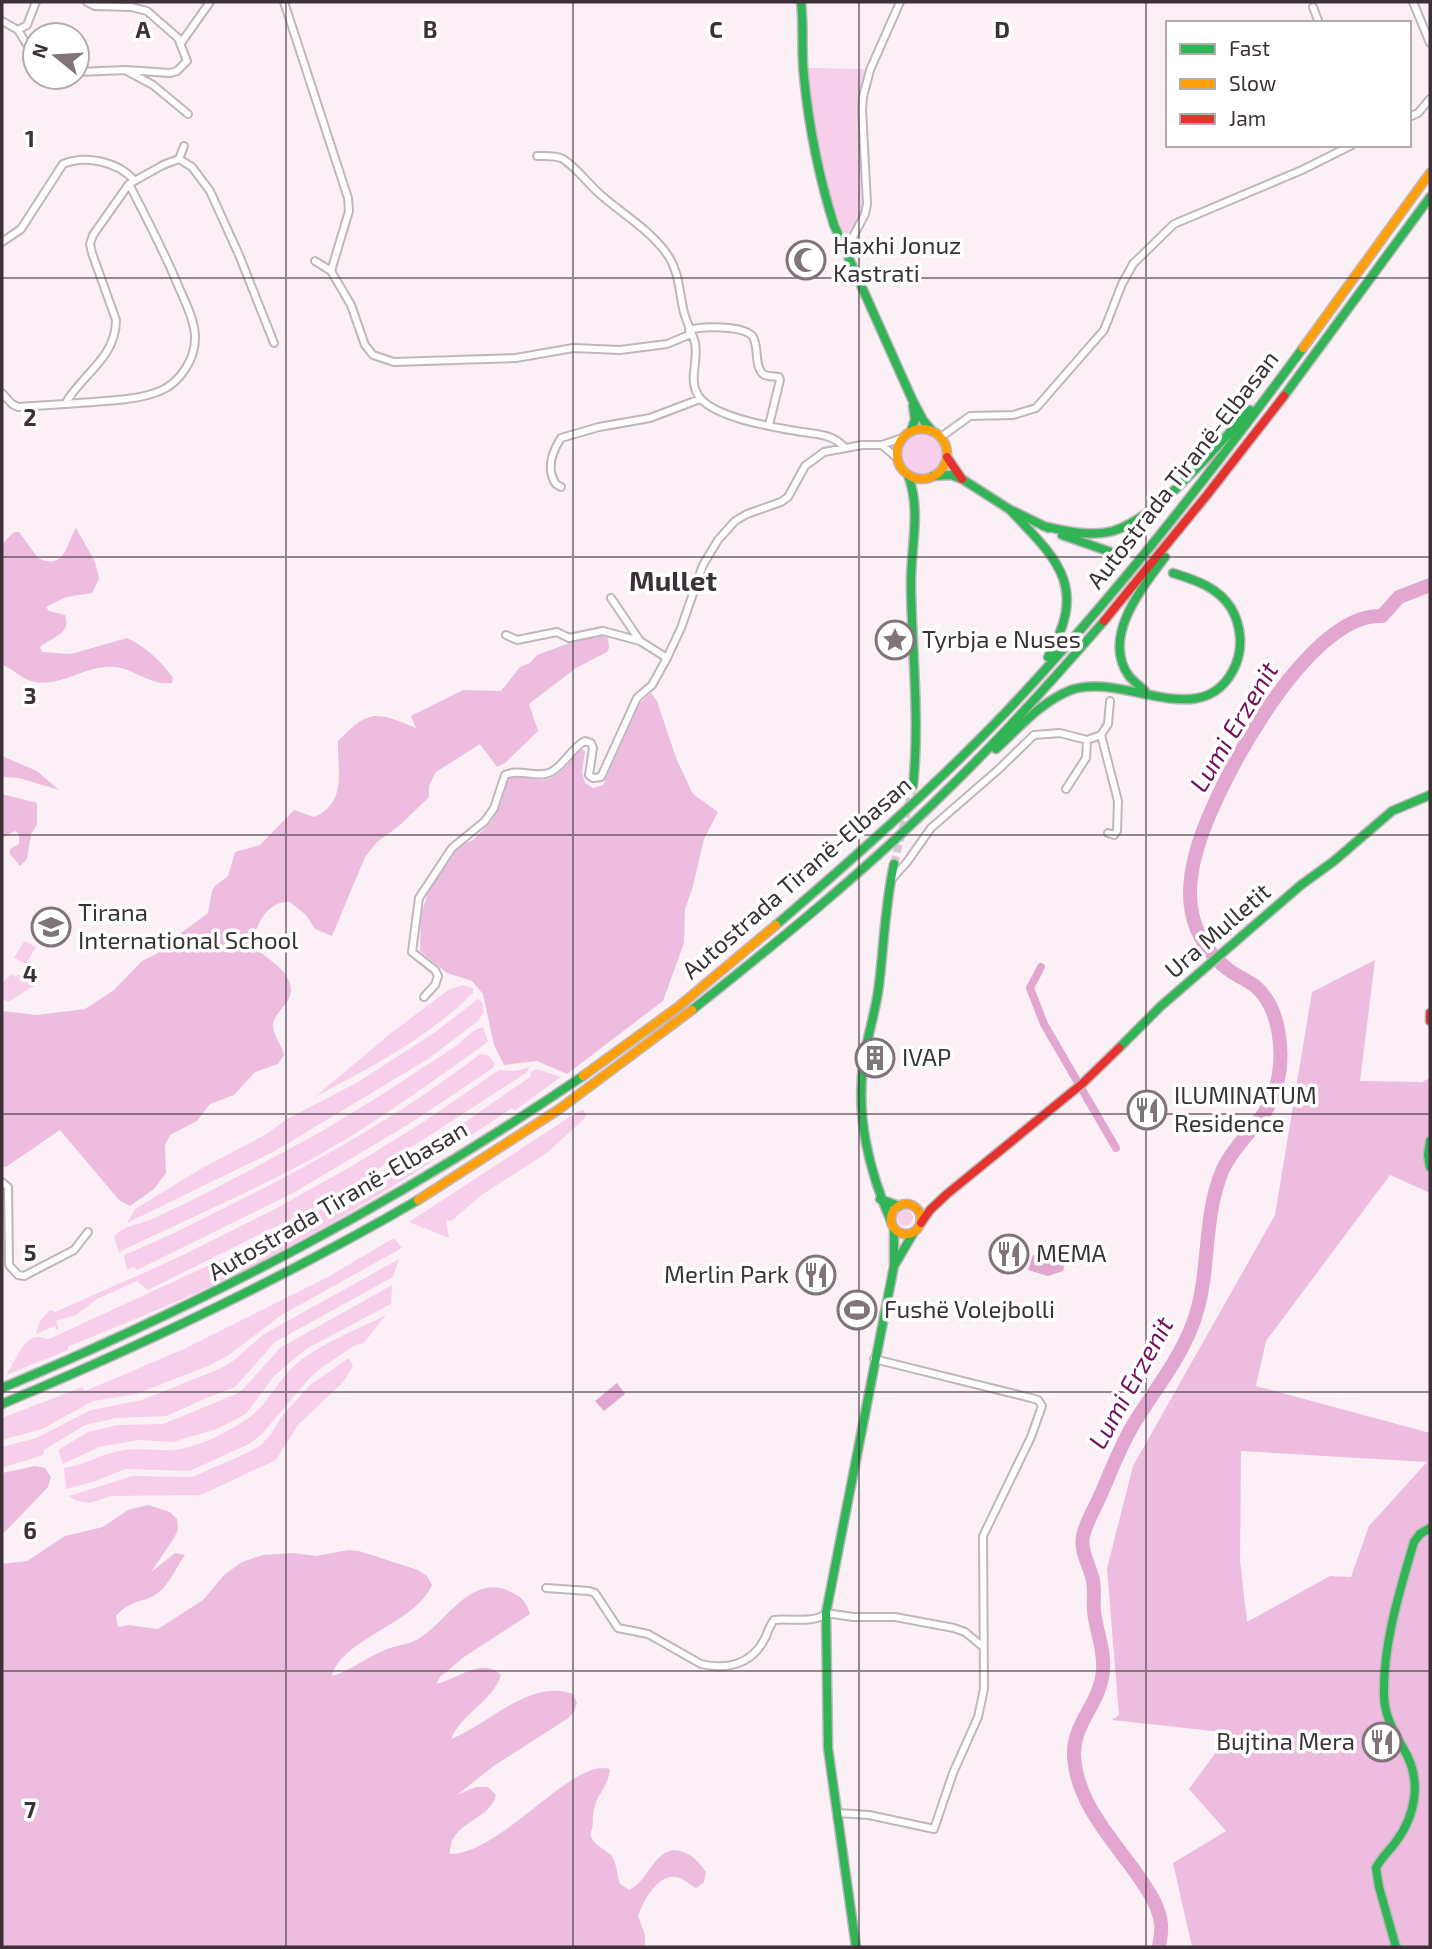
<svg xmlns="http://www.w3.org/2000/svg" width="1432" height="1949" viewBox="0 0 1432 1949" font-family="'Exo 2',sans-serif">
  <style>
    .green { fill: #f8cfea }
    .forest { fill: #eebcde; fill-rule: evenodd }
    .water { fill: #e2a6d0 }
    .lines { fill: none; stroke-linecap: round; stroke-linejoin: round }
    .canal { stroke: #e2a6d0; stroke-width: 8 }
    .river { stroke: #e2a6d0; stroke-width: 14 }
    .secondary-tunnel { stroke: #d4cad0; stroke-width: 8; stroke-dasharray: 8 4; stroke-linecap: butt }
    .street-casing { stroke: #c0b6bc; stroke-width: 10 }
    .fast-casing { stroke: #c0b6bc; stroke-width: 11 }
    .slow-casing { stroke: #c0b6bc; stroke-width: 11 }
    .jam-casing { stroke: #c0b6bc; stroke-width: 11 }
    .street { stroke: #fefdfe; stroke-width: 6 }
    .fast { stroke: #30b455; stroke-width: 8 }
    .slow { stroke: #ff9f0a; stroke-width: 8 }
    .jam { stroke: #e5322d; stroke-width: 8 }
    .grid { fill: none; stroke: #3c3138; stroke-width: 2; stroke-opacity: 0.55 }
    .labels { text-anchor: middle; stroke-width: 7; stroke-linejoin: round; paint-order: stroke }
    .poi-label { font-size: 24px; fill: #3c3138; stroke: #fff; text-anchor: start }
    .street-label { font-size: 24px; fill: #3c3138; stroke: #fff }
    .water-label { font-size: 26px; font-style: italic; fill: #73115e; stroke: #fff }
    .quarter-label { font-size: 28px; font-weight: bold; fill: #3c3138; stroke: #fff }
    .grid-label { font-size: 23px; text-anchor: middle; font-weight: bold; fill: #3c3138; stroke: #fff; stroke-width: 7; stroke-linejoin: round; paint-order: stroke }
  </style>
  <rect width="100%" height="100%" fill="#faf0f6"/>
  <path class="green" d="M 808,68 L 869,69 L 862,84 L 858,105 L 862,212 L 849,236 L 845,235 L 831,204 L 813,128 Z
    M902 454a20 20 0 1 1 40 0a20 20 0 1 1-40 0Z
    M 24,941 L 36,947 L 26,964 L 14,958 Z
    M 11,974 L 16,977 L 17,974 L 35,985 L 8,1002 L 2,998 L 2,984 Z
    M 463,985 L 473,988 L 473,993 C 428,1038 371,1067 315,1097 L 386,1037 L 448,990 Z
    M 478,999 L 482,1002 L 484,1012 L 478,1021 L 428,1059 L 275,1151 L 127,1223 L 135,1209 L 204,1167 L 265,1135 L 287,1119 L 358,1082 L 434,1033 Z
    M 483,1027 L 488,1041 L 484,1045 C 421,1089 357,1137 287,1172 C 232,1200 175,1225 119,1252 L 114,1237 C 122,1226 140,1224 152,1219 C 207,1194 260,1165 313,1136 C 361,1109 407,1078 453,1048 C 463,1042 471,1029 483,1027 Z
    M 480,1054 L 488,1055 L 495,1063 L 493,1068 L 409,1124 L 295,1192 L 137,1270 L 134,1267 L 127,1270 L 124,1255 C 164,1239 202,1219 240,1200 C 324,1158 405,1112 480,1054 Z
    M 530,1067 L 526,1073 L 333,1198 L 148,1290 L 137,1281 L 97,1299 L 76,1315 L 56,1321 L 59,1329 L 56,1330 L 55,1326 L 36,1334 L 40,1321 L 50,1310 L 55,1312 L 177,1258 L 275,1209 L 352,1166 L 425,1121 L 499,1070 L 515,1071 Z
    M 536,1069 L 561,1077 L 515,1110 L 512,1108 C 417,1173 319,1236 215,1284 C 167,1307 117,1326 68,1347 L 68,1350 L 6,1375 C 14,1365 23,1336 38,1337 C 42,1337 46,1339 49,1339 L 292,1227 L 433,1144 L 530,1077 L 531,1072 Z
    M 584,1110 L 586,1115 L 584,1119 L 548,1152 L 480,1196 L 453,1220 L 446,1221 L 449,1238 L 409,1222 L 579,1111 Z
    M897 1218a8 8 0 1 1 16 0a8 8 0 1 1-16 0Z
    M 394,1238 L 402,1248 L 280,1316 L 229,1355 L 208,1366 L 136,1394 L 93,1401 L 42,1429 L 2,1440 L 2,1418 L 82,1387 L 85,1391 L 184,1349 L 326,1278 Z
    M 399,1259 L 393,1277 L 275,1342 L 235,1387 L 206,1398 L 167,1416 L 116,1418 L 85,1425 L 44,1450 L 43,1455 L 2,1468 L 2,1447 L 36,1438 L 91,1410 L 142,1400 L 219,1369 L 233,1361 L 264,1334 Z
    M 392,1285 L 391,1304 L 306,1349 L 274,1376 L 246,1414 L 217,1429 L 173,1442 L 138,1440 L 99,1447 L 63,1464 L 58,1450 L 88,1432 L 118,1425 L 163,1424 L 236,1394 L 244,1388 L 280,1348 Z
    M 853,1301 L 864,1303 L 861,1319 L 850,1317 Z
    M 386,1315 L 364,1343 L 354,1346 L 321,1368 L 307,1381 L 261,1435 L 249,1444 L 190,1471 L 125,1469 L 93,1482 L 66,1489 L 64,1468 C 86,1465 104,1452 125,1450 C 141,1448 158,1451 174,1450 C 198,1447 227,1433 247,1419 C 266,1407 276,1383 293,1367 C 316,1345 357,1330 386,1315 Z
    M 349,1358 L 353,1366 L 343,1382 L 298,1425 L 276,1460 L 201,1495 L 111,1496 L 90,1503 L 77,1501 L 69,1496 L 132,1476 L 192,1477 L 247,1453 L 261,1445 L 271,1434 L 282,1416 L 310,1385 Z"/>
  <path class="forest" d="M 76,528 L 95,562 L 98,573 L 99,579 L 92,593 L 66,597 L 46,607 L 49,611 L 65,615 C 72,634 52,637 40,647 L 42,652 L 71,654 L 127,638 C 146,647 161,661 173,678 L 172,683 C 151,686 135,669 115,667 C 87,664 62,687 35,682 C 22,680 14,669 2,665 L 2,544 L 14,532 L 19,532 L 38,558 C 66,572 67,541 76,528 Z
    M 601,634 L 608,638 L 609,648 L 607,652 L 576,668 L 529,704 L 538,731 L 505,763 L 497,767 L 480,744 L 436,772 L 429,786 L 429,797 L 399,826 L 377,842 L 365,857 L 332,936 L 315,929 L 306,915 L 290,902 C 268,900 255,925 253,944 C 263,958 281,964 288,979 C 299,1001 276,1008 273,1024 C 272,1035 282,1044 284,1055 L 278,1064 L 255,1072 L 234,1095 L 210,1104 L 197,1121 L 170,1135 L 165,1145 L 166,1173 L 154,1189 L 130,1206 L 119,1200 L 60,1130 L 6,1167 L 2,1167 L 2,1011 L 37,1015 L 85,1009 L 114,990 L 142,961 L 166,949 L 176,942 L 181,933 L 208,913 L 212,891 L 215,886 L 228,876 L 235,852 L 260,845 L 294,810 L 314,817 C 348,803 337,769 338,741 C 369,709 375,711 416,728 L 411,716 L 463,690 L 501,691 L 520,667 L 530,663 L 537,655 L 583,638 Z
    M 651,693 L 657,701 L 676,758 L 693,794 L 718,812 L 704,839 L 693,886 L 685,909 L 684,943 L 663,1001 L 567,1074 L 537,1061 L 504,1065 L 494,1045 L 483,994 L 472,981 L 447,973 L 420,951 L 421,914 L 429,890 L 459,846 L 473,840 L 491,822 L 501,803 L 509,775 C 518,774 523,777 531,779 C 556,785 567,765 581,749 L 585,751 L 582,772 L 585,783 L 593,788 L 603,785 L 640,703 Z
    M 2,756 L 37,771 L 59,790 L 19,778 L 2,777 Z
    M 2,794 L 37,803 L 37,825 L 31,834 L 27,859 L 20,866 L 10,854 L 10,849 L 19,844 L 19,834 L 15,831 L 2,838 Z
    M 1375,960 L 1360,1081 L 1422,1082 L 1430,1078 L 1430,1193 L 1390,1175 L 1266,1341 L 1256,1386 L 1430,1433 L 1430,1947 L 1192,1947 L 1173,1863 L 1226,1831 L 1189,1789 L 1230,1733 L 1112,1720 L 1119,1715 L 1107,1569 L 1133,1466 L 1275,1215 L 1312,992 ZM 1241,1451 L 1427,1462 L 1369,1526 L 1351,1577 L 1330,1576 L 1247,1622 L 1240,1560 Z
    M 35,1466 L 45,1468 L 51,1477 L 48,1487 L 2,1535 L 2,1473 Z
    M 148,1505 L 170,1512 L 177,1519 L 178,1530 L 174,1538 L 151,1572 L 175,1553 L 185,1555 C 177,1566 170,1583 159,1592 C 147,1603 132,1598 116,1616 L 118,1627 L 128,1625 L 158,1629 L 203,1600 L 224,1575 L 242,1562 L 263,1555 L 294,1553 L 316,1556 L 349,1550 L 359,1551 L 418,1570 L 427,1576 L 432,1585 C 415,1624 341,1639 332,1676 C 350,1671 367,1657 385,1650 C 396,1645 409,1645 420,1638 C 447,1621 471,1574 509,1591 C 521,1596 526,1601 530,1614 L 464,1657 L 440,1677 L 436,1684 C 456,1680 483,1656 501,1675 C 492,1702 462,1713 451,1739 C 488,1725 530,1678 573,1694 L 577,1703 L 574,1712 L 567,1719 L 495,1765 L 457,1795 L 476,1787 L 488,1787 L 496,1795 C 490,1821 448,1822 450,1854 C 503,1853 571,1758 610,1769 C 608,1787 599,1791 595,1806 C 591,1817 595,1824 590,1834 C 594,1846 602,1847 611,1855 C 617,1863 617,1875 620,1884 L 629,1890 C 648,1883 655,1845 680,1851 C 692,1854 700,1863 706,1872 L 704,1882 L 696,1888 C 690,1885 683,1878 676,1877 C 657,1874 643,1902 638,1916 L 645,1935 L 645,1947 L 2,1947 L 2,1564 L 27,1561 L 65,1536 L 103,1527 L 128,1510 Z"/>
  <path class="water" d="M 1033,1255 L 1065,1264 L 1063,1271 L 1048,1276 L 1028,1270 Z
    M 828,1266 L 832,1267 L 836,1276 L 834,1283 L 827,1288 L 824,1282 L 829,1275 L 825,1269 Z
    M 617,1383 L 625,1394 L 604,1411 L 595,1401 Z"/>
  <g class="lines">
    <path class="canal" d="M 1041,967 L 1030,988 L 1044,1024 L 1116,1148"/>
    <path class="river" d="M 1159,1947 C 1160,1940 1162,1931 1161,1924 C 1159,1904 1145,1886 1134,1870 C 1109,1836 1077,1801 1074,1757 C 1072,1723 1100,1705 1103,1671 C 1105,1649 1096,1632 1094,1611 C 1093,1601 1095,1591 1093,1581 C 1090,1565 1080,1552 1083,1536 C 1086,1522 1095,1508 1101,1494 C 1111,1471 1120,1447 1133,1425 C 1153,1392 1178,1362 1192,1326 C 1212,1276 1201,1220 1223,1169 C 1238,1137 1267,1122 1276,1087 C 1285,1055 1281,1008 1255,986 C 1247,980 1237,976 1229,970 C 1211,957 1196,935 1192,913 C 1188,894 1191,871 1196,853 C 1212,790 1308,611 1382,616 L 1399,597 L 1430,585"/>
    <path class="secondary-tunnel" d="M 894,864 L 913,786"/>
    <defs>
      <path id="street" d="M 284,2 L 348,198 L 349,211 L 331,271
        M 1413,2 L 1430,43
        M 1313,7 L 1319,23
        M 2,21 L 18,30 L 35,58
        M 18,30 L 27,25 L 36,2
        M 181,43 L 210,2
        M 127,71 L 153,85 L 188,114
        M 77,72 L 126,70 L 170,73 L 177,71 L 187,61 L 178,38 L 147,11 L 131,7 L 95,6 L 87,2
        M 1409,117 L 1418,113 L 1430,99
        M 537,156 C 545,156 556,155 563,159 C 577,168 589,185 602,196 C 624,215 653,232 669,257 C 679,273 679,290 683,308 C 685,320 692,331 695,343 C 699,360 688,379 698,395 C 711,417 772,427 796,431 C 814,434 832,433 845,448
        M 179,159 L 192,167 L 210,191 L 239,255 L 274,343
        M 129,184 C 147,219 165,253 180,290 C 186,303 194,320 195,335 C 196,358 181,382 160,391 C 134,402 94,401 65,404 C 82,374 116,358 116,320 L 92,253 L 90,244 L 93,235 L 129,184 L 163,165 L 179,159 L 184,146
        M 2,242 L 21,229 L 63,164 C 85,155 117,161 134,180
        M 846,250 L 865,214 L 867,204 L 862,109 L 863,97 L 870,70 L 900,2
        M 315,261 L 331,271 L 351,305 L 365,345 L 373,355 L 394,362 L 516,358 L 573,348 L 620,350 L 667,344 L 691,334
        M 689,330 C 701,326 745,325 753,337 C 759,347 754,366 763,374 C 767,377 774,376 779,377 L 780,380 L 769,425
        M 2,393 L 12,404 L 18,407 L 65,404
        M 941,437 L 970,416 L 1013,415 L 1036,408 L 1104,330 L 1122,284 L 1133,264 L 1174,224 L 1302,170 L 1352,145
        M 882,445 L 897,458
        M 561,487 L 556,484 C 546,470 552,452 561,438 L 599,427 L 650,418 L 700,399
        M 611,598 L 640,641 L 667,658
        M 506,635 L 517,640 L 557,632 L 569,638 L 603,631 L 640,641
        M 1101,735 L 1118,801 L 1117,831 L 1114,835 L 1108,833
        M 1066,789 L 1086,758 L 1087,740
        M 891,880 L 907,862 L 931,828 L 999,769 L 1034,735 L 1060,733 L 1087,740 L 1101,735 L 1108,724 L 1110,701
        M 424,997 L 435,985 L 438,976 L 435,970 L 412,952 L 419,898 L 452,848 L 485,821 L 494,808 L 505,775 C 519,768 537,779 551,772 C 565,765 571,748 585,741 L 591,743 L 593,748 L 589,775 L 593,778 L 601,777 L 637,698 L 652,685 L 667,658 L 681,628 L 703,565 L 718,540 L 735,521 L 747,514 L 781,502 L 788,497 L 805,466 L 824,452 L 862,445 L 882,445 L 902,438
        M 2,1182 L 8,1187 L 9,1265 L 18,1275 L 24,1276 L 74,1250 L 88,1232
        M 546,1588 L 589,1591 L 595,1593 L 618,1628 L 648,1634 L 701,1664 C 726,1670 751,1665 764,1640 C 768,1633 769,1626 774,1620 C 789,1618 816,1624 826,1613 L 853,1617 L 895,1617 L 954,1628 L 965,1632 L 982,1646
        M 837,1813 L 869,1815 L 934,1829 L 953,1773 L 978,1717 L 984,1689 L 983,1536 L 1031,1437 L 1042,1406 L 1038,1400 L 1031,1398 L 874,1359"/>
      <path id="fast" d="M 801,2 C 804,27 801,52 804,77 C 809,128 819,177 834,225 L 912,399 L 923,420 L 932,431
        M 1284,396 L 1430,197
        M 911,431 L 915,419 L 913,406
        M 908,475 C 922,512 910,549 911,587 C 912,654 920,719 913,786
        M 933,476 L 951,475 L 962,479 L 1009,509 L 1048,528
        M 1009,509 C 1057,559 1089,586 1048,657
        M 1043,526 C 1065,531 1091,537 1113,531 C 1159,517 1217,446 1250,410
        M 1062,535 L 1122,556
        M 1145,691 C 1140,686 1133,681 1129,676 C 1101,637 1142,588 1165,557
        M 996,749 C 1019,728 1042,701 1071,690 C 1123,671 1206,737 1236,664 C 1243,646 1241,625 1231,608 C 1218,587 1195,580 1173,573
        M 776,925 C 855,857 933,788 1005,713 C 1113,599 1210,474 1303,348
        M 692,1010 C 779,941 866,870 945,792 C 1001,738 1053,680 1104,621
        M 1119,1048 L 1161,1006 L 1301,885 L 1334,861 L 1392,811 L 1430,795
        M 1430,1141 L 1428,1155 L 1430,1167
        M 880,1199 L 899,1206
        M 892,1224 C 869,1171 855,1116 864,1058 C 868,1034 876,1010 879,985 C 884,944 885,905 894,864
        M 894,1228 L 894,1264
        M 2,1388 C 210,1301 396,1203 583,1076
        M 2,1404 C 145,1344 284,1278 418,1200
        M 856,1947 L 828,1748 L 826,1613 L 894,1266 L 914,1232
        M 1396,1947 L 1379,1887 L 1376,1868 C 1381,1858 1389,1851 1395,1843 C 1417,1814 1422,1778 1403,1748 C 1393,1730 1384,1715 1384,1694 C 1383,1643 1400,1590 1414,1542 L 1420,1534 L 1430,1528"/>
      <path id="slow" d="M 1303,348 L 1430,173
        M897 454a25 25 0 1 1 50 0a25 25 0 1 1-50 0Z
        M 583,1076 L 678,1007 L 776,925
        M 418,1200 L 558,1110 L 692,1010
        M891 1219a15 15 0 1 1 30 0a15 15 0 1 1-30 0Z"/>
      <path id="jam" d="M 947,457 L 962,479
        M 1104,621 L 1207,495 L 1284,396
        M 1430,1013 L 1430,1021
        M 921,1223 L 930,1210 L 947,1194 L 1083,1083 L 1119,1048"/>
    </defs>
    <use href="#street" class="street-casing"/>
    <use href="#fast" class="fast-casing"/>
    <use href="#slow" class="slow-casing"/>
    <use href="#jam" class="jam-casing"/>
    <use href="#street" class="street"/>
    <use href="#fast" class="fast"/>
    <use href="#slow" class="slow"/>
    <use href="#jam" class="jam"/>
  </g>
  <path class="grid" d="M 286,2 L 286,1947M 573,2 L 573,1947M 859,2 L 859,1947M 1146,2 L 1146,1947M 2,278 L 1430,278M 2,557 L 1430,557M 2,835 L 1430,835M 2,1114 L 1430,1114M 2,1392 L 1430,1392M 2,1671 L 1430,1671"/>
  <defs>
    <symbol id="mosque-ring" viewBox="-11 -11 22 22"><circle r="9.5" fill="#fff" stroke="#7e747a" stroke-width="1.5"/><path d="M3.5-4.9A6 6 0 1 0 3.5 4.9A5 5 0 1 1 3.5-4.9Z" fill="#7e747a"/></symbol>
    <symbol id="sight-ring" viewBox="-11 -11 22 22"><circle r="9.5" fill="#fff" stroke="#7e747a" stroke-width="1.5"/><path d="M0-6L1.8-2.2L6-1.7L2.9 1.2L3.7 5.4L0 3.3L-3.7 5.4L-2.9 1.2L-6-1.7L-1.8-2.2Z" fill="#7e747a"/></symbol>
    <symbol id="school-ring" viewBox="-11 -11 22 22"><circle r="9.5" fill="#fff" stroke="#7e747a" stroke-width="1.5"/><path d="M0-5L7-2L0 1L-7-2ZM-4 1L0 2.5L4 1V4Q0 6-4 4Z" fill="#7e747a"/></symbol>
    <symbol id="building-ring" viewBox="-11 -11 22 22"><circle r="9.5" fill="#fff" stroke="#7e747a" stroke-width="1.5"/><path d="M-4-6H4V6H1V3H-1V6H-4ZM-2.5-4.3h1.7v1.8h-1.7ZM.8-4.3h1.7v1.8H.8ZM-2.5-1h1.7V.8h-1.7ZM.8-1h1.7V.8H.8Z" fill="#7e747a"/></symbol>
    <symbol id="restaurant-ring" viewBox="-11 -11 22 22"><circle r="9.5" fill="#fff" stroke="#7e747a" stroke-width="1.5"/><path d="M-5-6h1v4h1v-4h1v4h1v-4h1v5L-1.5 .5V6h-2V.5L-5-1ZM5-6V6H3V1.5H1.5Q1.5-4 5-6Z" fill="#7e747a"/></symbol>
    <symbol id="stadium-ring" viewBox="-11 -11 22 22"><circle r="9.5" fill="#fff" stroke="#7e747a" stroke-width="1.5"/><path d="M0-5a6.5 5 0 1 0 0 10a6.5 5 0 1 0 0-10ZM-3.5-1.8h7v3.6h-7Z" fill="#7e747a"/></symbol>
  </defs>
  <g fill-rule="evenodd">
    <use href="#mosque-ring" x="784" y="238" width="44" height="44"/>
    <use href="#sight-ring" x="873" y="618" width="44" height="44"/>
    <use href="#school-ring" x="29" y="905" width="44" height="44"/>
    <use href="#building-ring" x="853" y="1036" width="44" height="44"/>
    <use href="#restaurant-ring" x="1125" y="1088" width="44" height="44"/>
    <use href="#restaurant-ring" x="987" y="1232" width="44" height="44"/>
    <use href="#restaurant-ring" x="794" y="1253" width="44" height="44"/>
    <use href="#stadium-ring" x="835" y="1288" width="44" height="44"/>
    <use href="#restaurant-ring" x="1360" y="1720" width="44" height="44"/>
  </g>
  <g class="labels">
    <g class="poi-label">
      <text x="833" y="254">Haxhi Jonuz<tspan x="833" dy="28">Kastrati</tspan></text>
      <text x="922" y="648">Tyrbja e Nuses</text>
      <text x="78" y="921">Tirana<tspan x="78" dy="28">International School</tspan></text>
      <text x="902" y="1066">IVAP</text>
      <text x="1174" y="1104">ILUMINATUM<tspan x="1174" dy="28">Residence</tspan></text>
      <text x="1036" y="1262">MEMA</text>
      <text x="789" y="1283" text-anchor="end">Merlin Park</text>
      <text x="884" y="1318">Fushë Volejbolli</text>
      <text x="1355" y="1750" text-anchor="end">Bujtina Mera</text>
    </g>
    <g class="street-label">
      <text transform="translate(1183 470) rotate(-52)" y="8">Autostrada Tiranë-Elbasan</text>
      <text transform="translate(797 878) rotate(-41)" y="8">Autostrada Tiranë-Elbasan</text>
      <text transform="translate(1218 931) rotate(-41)" y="8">Ura Mulletit</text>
      <text transform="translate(338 1201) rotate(-30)" y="8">Autostrada Tiranë-Elbasan</text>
    </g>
    <g class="water-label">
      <text transform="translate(1234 727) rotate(-59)" y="9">Lumi Erzenit</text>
      <text transform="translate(1131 1383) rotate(-61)" y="9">Lumi Erzenit</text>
    </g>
    <g class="quarter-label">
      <text x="673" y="591">Mullet</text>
    </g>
  </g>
  <g class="grid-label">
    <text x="143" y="38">A</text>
    <text x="430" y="38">B</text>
    <text x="716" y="38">C</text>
    <text x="1002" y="38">D</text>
    <text x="30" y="147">1</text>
    <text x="30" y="426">2</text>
    <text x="30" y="704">3</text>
    <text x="30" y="982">4</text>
    <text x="30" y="1261">5</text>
    <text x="30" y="1539">6</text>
    <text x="30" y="1818">7</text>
  </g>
  <rect width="1432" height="1949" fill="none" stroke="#3c3138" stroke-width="7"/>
  <rect x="1166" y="21" width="245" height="126" fill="#ffffff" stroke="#b1adaf" stroke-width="2"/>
  <rect x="1180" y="44" width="35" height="10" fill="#30b455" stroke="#b1adaf" stroke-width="2"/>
  <text x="1229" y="56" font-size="21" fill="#3c3138">Fast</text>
  <rect x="1180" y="79" width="35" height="10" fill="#ff9f0a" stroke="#b1adaf" stroke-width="2"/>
  <text x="1229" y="91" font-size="21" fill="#3c3138">Slow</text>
  <rect x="1180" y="114" width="35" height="10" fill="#e5322d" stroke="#b1adaf" stroke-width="2"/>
  <text x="1229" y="126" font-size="21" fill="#3c3138">Jam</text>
  <g transform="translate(56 56) rotate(288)"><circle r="33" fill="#ffffff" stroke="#b1adaf" stroke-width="2"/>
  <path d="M0-5L12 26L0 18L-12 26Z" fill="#7e747a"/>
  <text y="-10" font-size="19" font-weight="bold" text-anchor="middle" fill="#3c3138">N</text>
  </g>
</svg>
